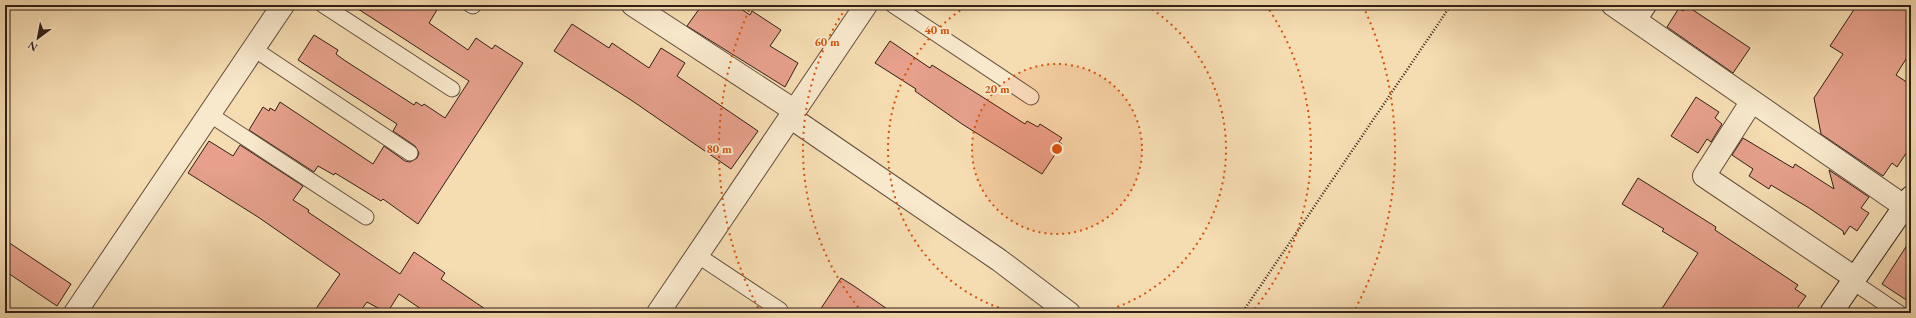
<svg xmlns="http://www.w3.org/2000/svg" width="1916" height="318" viewBox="0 0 1916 318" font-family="'EB Garamond',serif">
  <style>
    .building { fill: #e6a08b; stroke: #311f17 }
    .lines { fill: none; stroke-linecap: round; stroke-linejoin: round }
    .lane-casing { stroke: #624e3e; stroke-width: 17 }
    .street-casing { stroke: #624e3e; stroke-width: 24 }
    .secondary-casing { stroke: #311f17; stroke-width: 24 }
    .path { stroke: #311f17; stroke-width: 2.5; stroke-dasharray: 1 2; stroke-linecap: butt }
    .lane { stroke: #f8e8cc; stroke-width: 15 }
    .street { stroke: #f8e8cc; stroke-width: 22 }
    .secondary { stroke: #f8e8cc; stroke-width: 22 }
    .ring { fill: none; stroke: #d6530d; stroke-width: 2; stroke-dasharray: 2 4 }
    .centre { fill: #d6530d; stroke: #f8e8cc; stroke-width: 2 }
    .ring-label { font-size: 12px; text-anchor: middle; font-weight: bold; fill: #d6530d; stroke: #f8e8cc; stroke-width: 4; stroke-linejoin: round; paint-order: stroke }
  </style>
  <rect width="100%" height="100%" fill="#f5dcb1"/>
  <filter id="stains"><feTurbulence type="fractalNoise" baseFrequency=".005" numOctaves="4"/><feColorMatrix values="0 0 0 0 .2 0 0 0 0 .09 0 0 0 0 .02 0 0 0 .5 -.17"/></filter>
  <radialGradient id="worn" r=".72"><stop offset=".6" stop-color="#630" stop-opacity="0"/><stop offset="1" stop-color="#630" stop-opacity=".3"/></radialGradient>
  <path class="building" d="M 352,5 L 440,5 L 429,23 L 468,50 L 476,38 L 492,49 L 495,45 L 523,63 L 418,224 L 383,199 L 381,201 L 335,173 L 334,175 L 318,166 L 314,172 L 249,130 L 263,107 L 269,111 L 270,108 L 275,111 L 280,102 L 373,164 L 384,146 L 405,161 L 410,162 L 417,158 L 419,153 L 415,146 L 393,131 L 397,124 L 298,60 L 314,35 L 338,50 L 336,54 L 344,60 L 414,105 L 416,102 L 422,106 L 424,104 L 445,118 L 469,81 Z
    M 702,5 L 735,5 L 750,15 L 752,11 L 781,30 L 770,46 L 798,63 L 785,87 L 687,26 Z
    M 1857,5 L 1911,5 L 1911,51 L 1896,75 L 1911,85 L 1911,146 L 1897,167 L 1892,163 L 1883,176 L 1821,134 L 1814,98 L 1843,54 L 1830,46 Z
    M 1687,6 L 1750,48 L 1733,73 L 1667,27 L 1679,8 L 1683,11 Z
    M 572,24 L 609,48 L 612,43 L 649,68 L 661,48 L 685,63 L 677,76 L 758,131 L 731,169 L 631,100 L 554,51 Z
    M 890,41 L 930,68 L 932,65 L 1025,124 L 1027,121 L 1038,127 L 1040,124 L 1062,138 L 1059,142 L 1062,144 L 1042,174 L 962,124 L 915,91 L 916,89 L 875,63 Z
    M 1696,97 L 1719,112 L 1715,118 L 1722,124 L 1711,142 L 1707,139 L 1698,153 L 1671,136 Z
    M 1743,138 L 1793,168 L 1795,164 L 1834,189 L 1829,170 L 1869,197 L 1861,208 L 1869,213 L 1857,231 L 1850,226 L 1844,235 L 1843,231 L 1809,208 L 1771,185 L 1769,189 L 1749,176 L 1753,169 L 1732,155 Z
    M 209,141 L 233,156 L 240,145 L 303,186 L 293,200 L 309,210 L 308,212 L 400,274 L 414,252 L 445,273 L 441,279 L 491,313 L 427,313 L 399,294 L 387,313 L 367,302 L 359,313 L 313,313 L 340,274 L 258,217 L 188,173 Z
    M 1638,178 L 1716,227 L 1715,230 L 1798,285 L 1795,289 L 1806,296 L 1794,313 L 1659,313 L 1698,253 L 1662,231 L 1664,229 L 1622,204 Z
    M 1911,239 L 1911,303 L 1882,284 Z
    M 5,240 L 71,284 L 57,306 L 5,271 Z
    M 841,278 L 854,286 L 893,313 L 818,313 Z"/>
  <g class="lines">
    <defs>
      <path id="lane" d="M 323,5 L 452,89
        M 471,5 L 473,6
        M 893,5 L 1031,97
        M 254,49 L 410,153
        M 209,114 L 366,217
        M 697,255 L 780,310
        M 1853,282 L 1899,313"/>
      <path id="street" d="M 633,5 L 795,111
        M 1613,5 L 1911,211
        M 1635,20 L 1645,5
        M 1752,101 L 1704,176 L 1855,278
        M 790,117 L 999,260 L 1069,313
        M 75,313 L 283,5
        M 658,313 L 866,5"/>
      <path id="secondary" d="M 1831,313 L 1911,197"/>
    </defs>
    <use href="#lane" class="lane-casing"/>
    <use href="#street" class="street-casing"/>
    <use href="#secondary" class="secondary-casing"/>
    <path class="path" d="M 1242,313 L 1451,5"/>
    <use href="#lane" class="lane"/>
    <use href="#street" class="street"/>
    <use href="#secondary" class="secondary"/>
  </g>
  <circle cx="1057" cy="149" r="85" fill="#d6530d" fill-opacity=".12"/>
  <g class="ring">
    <circle cx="1057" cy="149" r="85"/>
    <path d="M1016 313A169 169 0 0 1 967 6M1147 6A169 169 0 0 1 1098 313"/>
    <path d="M862 312A254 254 0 0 1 848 5M1266 5A254 254 0 0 1 1252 312"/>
    <path d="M761 313A338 338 0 0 1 751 6M1363 6A338 338 0 0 1 1353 313"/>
  </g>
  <circle cx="1057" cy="149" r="6" class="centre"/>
  <g class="ring-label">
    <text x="937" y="34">40 m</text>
    <text x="827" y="46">60 m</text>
    <text x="997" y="93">20 m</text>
    <text x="719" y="153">80 m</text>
  </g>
  <rect width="1916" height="318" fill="none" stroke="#f5dcb1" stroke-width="20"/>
  <rect x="6" y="6" width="1904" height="306" fill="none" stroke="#311f17" stroke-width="2"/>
  <rect x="10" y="10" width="1896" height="298" fill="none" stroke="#311f17"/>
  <g transform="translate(38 38) rotate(212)" stroke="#f8e8cc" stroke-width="3" paint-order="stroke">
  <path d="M0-3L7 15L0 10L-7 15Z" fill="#311f17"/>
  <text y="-6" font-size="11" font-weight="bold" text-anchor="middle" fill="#311f17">N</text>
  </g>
  <rect width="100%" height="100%" filter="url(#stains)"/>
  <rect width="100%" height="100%" fill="url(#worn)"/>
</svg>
